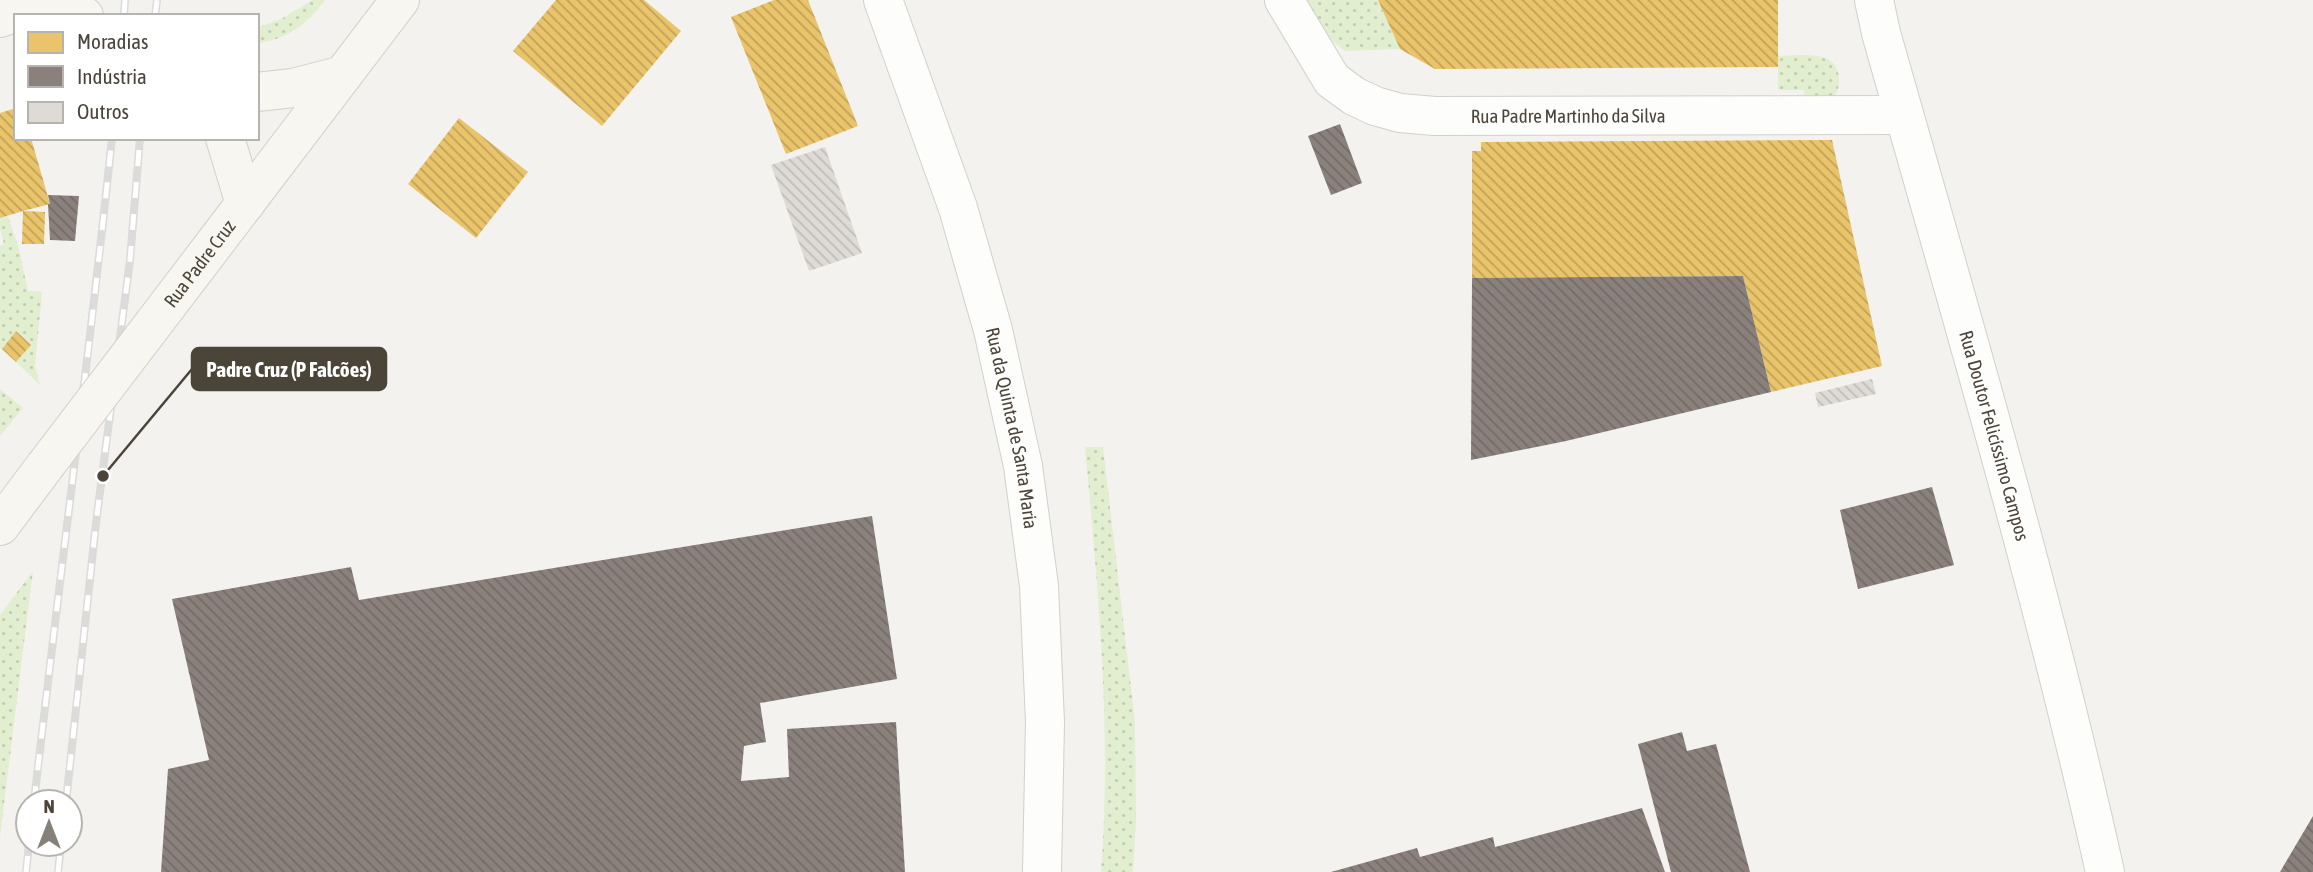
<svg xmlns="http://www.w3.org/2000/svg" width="2313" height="872" viewBox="0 0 2313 872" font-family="'Asap Condensed',sans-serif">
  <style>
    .grass { fill: url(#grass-dots) }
    .homes { fill: url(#homes-back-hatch) }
    .industry { fill: url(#industry-back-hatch) }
    .building { fill: url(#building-back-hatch) }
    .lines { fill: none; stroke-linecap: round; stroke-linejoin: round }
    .street-casing { stroke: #d2d0cb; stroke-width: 40 }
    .secondary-casing { stroke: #d3cfc5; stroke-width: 40 }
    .street { stroke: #fdfdfc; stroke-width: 38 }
    .secondary { stroke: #f7f6f1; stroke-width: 38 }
    .rail-casing { stroke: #dbdbda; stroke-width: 8 }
    .rail { stroke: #fff; stroke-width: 5; stroke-dasharray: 16; stroke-linecap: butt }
    .secondary-bridge-casing { stroke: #d3cfc5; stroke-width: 40; stroke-linecap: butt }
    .secondary-bridge { stroke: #f7f6f1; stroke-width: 38 }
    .labels { text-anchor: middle; stroke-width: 7; stroke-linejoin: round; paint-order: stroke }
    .street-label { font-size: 19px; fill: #4b4439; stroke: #fff }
    .leader { fill: none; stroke: #4b4439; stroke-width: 2.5 }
    .callout-dot { fill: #4b4439; stroke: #fff; stroke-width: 2.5 }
    .callout { fill: #4b4439; stroke: #4b4439; stroke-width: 2.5 }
    .callout-label { font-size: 21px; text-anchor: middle; font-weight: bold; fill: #fff }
  </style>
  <defs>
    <pattern id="grass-dots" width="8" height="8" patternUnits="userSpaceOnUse" patternTransform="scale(1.75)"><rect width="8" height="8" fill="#e1eecf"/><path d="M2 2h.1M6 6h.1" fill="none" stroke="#c3cdb2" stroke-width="1.8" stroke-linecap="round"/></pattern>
    <pattern id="homes-back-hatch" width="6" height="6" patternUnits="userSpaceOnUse" patternTransform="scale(1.75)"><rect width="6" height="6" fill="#e9c46a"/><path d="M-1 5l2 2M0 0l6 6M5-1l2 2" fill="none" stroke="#bfa158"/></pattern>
    <pattern id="industry-back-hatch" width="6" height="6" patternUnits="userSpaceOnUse" patternTransform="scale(1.75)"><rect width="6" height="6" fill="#8a817c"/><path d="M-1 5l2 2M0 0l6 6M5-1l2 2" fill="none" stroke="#736b67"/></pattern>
    <pattern id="building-back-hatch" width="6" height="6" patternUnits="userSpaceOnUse" patternTransform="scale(1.75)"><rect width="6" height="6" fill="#dedbd6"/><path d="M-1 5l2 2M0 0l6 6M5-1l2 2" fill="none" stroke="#c0bdb8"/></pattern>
  </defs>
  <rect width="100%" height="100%" fill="#f4f2ee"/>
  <path class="grass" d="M 312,0 L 325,0 C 308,23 287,40 257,43 L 257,28 L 283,18 Z
    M 1303,0 L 1378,0 L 1400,49 L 1345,51 L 1323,34 Z
    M 1778,56 C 1799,56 1836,48 1839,77 C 1840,87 1837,94 1830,102 L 1804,106 L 1804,90 L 1778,90 Z
    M 8,216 L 19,249 L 28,291 L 42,292 L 35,366 L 40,385 L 16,362 L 31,345 L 16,331 L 2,349 L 0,348 L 0,246 L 4,244 L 0,229 L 0,218 Z
    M 0,389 L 23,408 L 0,436 Z
    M 1085,447 L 1103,447 L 1135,722 L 1136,821 L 1133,872 L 1101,872 C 1112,730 1098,589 1085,447 Z
    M 33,571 L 0,836 L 0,615 Z"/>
  <path class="homes" d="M 556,0 L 644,0 L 681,31 L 602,126 L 513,51 Z
    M 774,0 L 808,0 L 858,126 L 786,154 L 731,17 Z
    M 1378,0 L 1778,0 L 1778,67 L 1435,69 L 1400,49 Z
    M 16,108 L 16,138 L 31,138 L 50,204 L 23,211 L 45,212 L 44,244 L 22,244 L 23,211 L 0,218 L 0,113 Z
    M 459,118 L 528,172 L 476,238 L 408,184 Z
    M 1832,140 L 1882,366 L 1771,392 L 1743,276 L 1472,278 L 1472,151 L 1481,151 L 1481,142 Z
    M 16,331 L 31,345 L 16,362 L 2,349 Z"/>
  <path class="industry" d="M 1340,124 L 1362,183 L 1331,195 L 1308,136 Z
    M 48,195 L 79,196 L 75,241 L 50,240 L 48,204 L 50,204 Z
    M 1743,276 L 1771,392 L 1566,441 L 1471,460 L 1472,278 Z
    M 1932,487 L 1954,565 L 1858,589 L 1840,510 Z
    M 872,516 L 897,679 L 760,703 L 766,742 L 744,746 L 741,781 L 789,777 L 787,729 L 896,722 L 905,872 L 161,872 L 168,769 L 209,760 L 172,599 L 351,567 L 359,600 Z
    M 1682,732 L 1687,751 L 1716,744 L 1750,872 L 1671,872 L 1638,744 Z
    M 1642,808 L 1665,872 L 1331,872 L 1417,848 L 1420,857 L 1493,837 L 1495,847 Z
    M 2313,816 L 2313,872 L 2280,872 L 2287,860 Z"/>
  <path class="building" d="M 825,147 L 862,253 L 809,271 L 771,165 Z
    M 1872,379 L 1876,394 L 1818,407 L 1815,393 Z"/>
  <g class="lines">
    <defs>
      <g id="street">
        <path id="s1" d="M 883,0 L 958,208 L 993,330 L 1023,466 L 1039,586 L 1045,722 L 1042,872"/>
        <path id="s2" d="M 1284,0 L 1332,80 L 1354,96 L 1375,106 L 1400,113 L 1435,116 L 1904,115"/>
        <path id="s3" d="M 1874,0 L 1881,33 C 1960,311 2042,589 2105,872"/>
      </g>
      <g id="secondary">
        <path d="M 0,18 C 32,6 51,7 84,16"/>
        <path d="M 257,92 L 293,88 L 343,75"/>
        <path d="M 225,138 L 245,204"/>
        <path id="s4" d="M 154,323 L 400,0"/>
        <path d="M 0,526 L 45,466"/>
      </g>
    </defs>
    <use href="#street" class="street-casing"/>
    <use href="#secondary" class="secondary-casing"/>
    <use href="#street" class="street"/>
    <use href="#secondary" class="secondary"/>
    <defs>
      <path id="rail" d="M 124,16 L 125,0
        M 155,16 L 157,0
        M 34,802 C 59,581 89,360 112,138
        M 66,802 L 96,523 L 130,260 L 140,138
        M 26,872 L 29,844
        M 58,872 L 61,844"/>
    </defs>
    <use href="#rail" class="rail-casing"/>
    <use href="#rail" class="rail"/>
    <defs>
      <path id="secondary-bridge" d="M 45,466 L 154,323"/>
    </defs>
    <use href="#secondary-bridge" class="secondary-bridge-casing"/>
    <use href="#secondary-bridge" class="secondary-bridge"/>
  </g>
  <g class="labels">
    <g class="street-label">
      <text dy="7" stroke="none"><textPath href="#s2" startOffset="338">Rua Padre Martinho da Silva</textPath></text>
      <text dy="7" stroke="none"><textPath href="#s4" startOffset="75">Rua Padre Cruz</textPath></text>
      <text dy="7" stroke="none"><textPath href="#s1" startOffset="448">Rua da Quinta de Santa Maria</textPath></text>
      <text dy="7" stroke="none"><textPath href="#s3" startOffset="452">Rua Doutor Felicíssimo Campos</textPath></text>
    </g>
  </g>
  <path class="leader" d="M103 476L192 369"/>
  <circle class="callout-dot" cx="103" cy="476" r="7"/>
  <rect class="callout" x="192" y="348" width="194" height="42" rx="7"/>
  <g class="callout-label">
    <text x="289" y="377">Padre Cruz (P Falcões)</text>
  </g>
  <rect x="14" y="14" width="245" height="126" fill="#ffffff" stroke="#b7b4b0" stroke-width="2"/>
  <rect x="28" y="32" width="35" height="21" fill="#e9c46a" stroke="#b7b4b0" stroke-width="2"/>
  <text x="77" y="49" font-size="21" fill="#4b4439">Moradias</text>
  <rect x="28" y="66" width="35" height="21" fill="#8a817c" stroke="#b7b4b0" stroke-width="2"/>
  <text x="77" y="84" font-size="21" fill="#4b4439">Indústria</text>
  <rect x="28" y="102" width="35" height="21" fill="#dedbd6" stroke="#b7b4b0" stroke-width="2"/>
  <text x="77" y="119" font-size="21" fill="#4b4439">Outros</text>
  <g transform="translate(49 823)"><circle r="33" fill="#ffffff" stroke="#b7b4b0" stroke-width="2"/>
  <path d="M0-5L12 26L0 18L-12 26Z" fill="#868178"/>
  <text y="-10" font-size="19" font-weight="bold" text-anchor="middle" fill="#4b4439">N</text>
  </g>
</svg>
